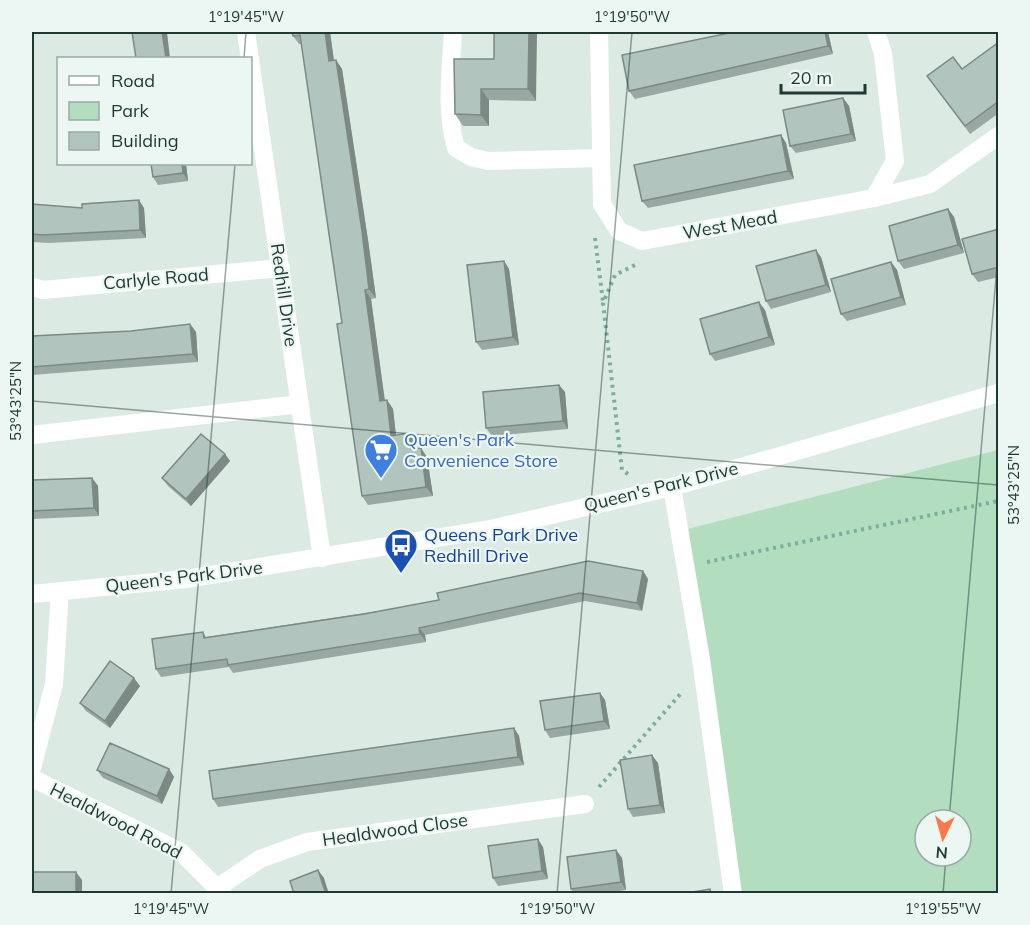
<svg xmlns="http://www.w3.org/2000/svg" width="1030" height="925" viewBox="0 0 1030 925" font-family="Mulish,sans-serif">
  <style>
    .green { fill: #b3ddbf; fill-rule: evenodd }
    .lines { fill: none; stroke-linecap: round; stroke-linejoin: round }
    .path { stroke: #7aafa0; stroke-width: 4; stroke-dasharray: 3 4.5; stroke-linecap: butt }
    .minor { stroke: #fff; stroke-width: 18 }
    .wall { fill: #98a9a3 }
    .shaded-wall { fill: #7c8984 }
    .building { fill: #b1c4bd; stroke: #7c8984; stroke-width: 1.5 }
    .ticks { fill: none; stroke: #1d3932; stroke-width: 1.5; stroke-opacity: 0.45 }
    .labels { text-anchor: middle; stroke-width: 4.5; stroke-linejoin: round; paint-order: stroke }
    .street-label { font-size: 18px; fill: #1d3932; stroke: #ecf6f2 }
    .shop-label { font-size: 18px; fill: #366cbe; stroke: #ecf6f2; text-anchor: start }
    .transit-label { font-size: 18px; fill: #164399; stroke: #ecf6f2; text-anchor: start }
    .neatline { fill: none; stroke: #1d3932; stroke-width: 2 }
    .ticks-label { font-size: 15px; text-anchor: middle; fill: #1d3932 }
  </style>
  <rect width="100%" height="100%" fill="#dceae4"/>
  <path class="green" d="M 998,450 L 998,893 L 732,893 L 676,532 ZM 925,820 L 961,820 L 961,856 L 925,856 Z"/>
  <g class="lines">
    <path class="path" d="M 595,238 L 603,302
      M 628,474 L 622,470 L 603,303 L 615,275 L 639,263
      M 707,562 L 998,501
      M 599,787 L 683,691"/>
    <path class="minor" d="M 246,32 L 322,558
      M 453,32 C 451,70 445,110 456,148 L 471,157 L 488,161 L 601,158
      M 599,32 L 602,204 L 619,231 L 642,241 L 874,198 L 895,161 L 883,53 L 876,32
      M 874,198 L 930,184 L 998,136
      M 32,287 L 43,290 L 281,268
      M 32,435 L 300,404
      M 672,487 L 701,659 L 733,894
      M 32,594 L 186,579 L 491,529 L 672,487 L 998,393
      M 32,768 L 54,684 L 60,591
      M 32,778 L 181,852 L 223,894
      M 217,888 L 260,859 L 307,842 L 585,804"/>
  </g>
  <path class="wall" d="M 330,32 L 334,60 L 336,60 L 342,69 L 368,240 L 376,298 L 371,299 L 385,401 L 387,400 L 393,409 L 396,435 L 409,433 L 415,442 L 416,449 L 427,457 L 433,496 L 368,505 L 362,496 L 342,323 L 302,44 L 299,44 L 293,36 Z
    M 494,32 L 536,101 L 489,100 L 489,126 L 463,126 L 455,114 L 494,59 Z
    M 734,32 L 828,32 L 833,54 L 635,99 L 629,91 Z
    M 999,42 L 999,113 L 970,134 L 927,76 L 962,69 Z
    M 843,98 L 849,106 L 856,141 L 796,153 L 790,146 Z
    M 781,135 L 786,143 L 794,179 L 648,208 L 642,201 Z
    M 151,164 L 186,164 L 188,181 L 158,185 L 153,177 Z
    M 32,204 L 82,208 L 144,208 L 146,238 L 49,243 L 32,242 Z
    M 948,209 L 954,217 L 964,253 L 904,269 L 898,261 Z
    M 999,229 L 999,277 L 978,282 L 972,274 Z
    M 821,257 L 831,292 L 771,309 L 766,301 Z
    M 504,261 L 509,269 L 519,345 L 482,350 L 476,342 Z
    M 891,262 L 897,270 L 906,305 L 847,321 L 841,314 Z
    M 765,310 L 775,345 L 715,361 L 710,354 Z
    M 190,324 L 196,332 L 198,362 L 32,375 L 32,336 L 131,331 Z
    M 559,385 L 565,392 L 568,429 L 492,436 L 486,428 Z
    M 225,454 L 230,461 L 191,506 L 168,486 L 162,478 Z
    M 92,478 L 98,486 L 99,516 L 32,519 L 32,483 Z
    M 643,571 L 648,579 L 642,611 L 585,601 L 425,635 L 426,642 L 233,673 L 229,667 L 161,677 L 156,669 L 203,632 L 206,637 Z
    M 140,686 L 110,728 L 86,711 L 80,703 Z
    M 600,693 L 605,700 L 610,729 L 550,738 L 545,730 Z
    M 514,728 L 519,736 L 524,765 L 218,807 L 213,799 Z
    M 658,763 L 665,813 L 633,817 L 628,809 Z
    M 169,769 L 174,777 L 162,804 L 103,778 L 97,770 Z
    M 543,847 L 548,879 L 498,886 L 493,878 Z
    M 616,850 L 622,858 L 626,890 L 600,894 L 574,894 L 571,889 Z"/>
  <path class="shaded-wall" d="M 162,32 L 167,32 L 170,58 L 166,58 Z
    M 325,32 L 330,32 L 335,70 L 329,61 Z
    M 529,32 L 537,32 L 536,101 L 528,89 Z
    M 825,32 L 828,32 L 833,54 L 828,46 Z
    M 336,60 L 342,69 L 368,240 L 376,298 L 369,289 Z
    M 481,89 L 489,100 L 489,126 L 481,115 Z
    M 843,98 L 849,106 L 856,141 L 851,134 Z
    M 781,135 L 786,143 L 794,179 L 788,171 Z
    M 182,164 L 186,164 L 188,181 L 183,173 Z
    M 139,200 L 144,208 L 146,238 L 140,230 Z
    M 948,209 L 954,217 L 964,253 L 958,245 Z
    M 816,250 L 821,257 L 831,292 L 826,285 Z
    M 504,261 L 509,269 L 519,345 L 513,337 Z
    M 891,262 L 897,270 L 906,305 L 901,297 Z
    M 365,290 L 371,299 L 386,410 L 380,401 Z
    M 759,302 L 765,310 L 775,345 L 769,337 Z
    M 190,324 L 196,332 L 198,362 L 193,354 Z
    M 559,385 L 565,392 L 568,429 L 563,421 Z
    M 387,400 L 393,409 L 397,445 L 391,436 Z
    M 409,433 L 415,442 L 417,458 L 411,449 Z
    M 421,448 L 427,457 L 433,496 L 426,487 Z
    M 225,454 L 230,461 L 191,506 L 186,499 Z
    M 92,478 L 98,486 L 99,516 L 94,508 Z
    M 643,571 L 648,579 L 642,611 L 637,603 Z
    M 419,628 L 425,635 L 426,642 L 420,634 Z
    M 134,678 L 140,686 L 110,728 L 105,721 Z
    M 600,693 L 605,700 L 610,729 L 604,721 Z
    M 514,728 L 519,736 L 524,765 L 518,757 Z
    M 652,755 L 658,763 L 665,813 L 660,805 Z
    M 169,769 L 174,777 L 162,804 L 157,796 Z
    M 538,839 L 543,847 L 548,879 L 542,871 Z
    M 616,850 L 622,858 L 626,890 L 621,882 Z
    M 318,870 L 324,878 L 329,894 L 326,894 Z
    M 76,872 L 82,880 L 82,894 L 76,894 Z"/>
  <path class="building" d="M 132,32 L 162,32 L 166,58 L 136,58 Z
    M 292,32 L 325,32 L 329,61 L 336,60 L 362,231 L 369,289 L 365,290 L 380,401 L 387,400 L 391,436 L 409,433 L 411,449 L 421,448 L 426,487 L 362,496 L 337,324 L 342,323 L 300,35 L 293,36 Z
    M 494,32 L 529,32 L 528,89 L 481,89 L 481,115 L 455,114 L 454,59 L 494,59 Z
    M 734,32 L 825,32 L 828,46 L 629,91 L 622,55 Z
    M 999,42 L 999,101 L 965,126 L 927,76 L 953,57 L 962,69 Z
    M 843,98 L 851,134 L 790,146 L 783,110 Z
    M 781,135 L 788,171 L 642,201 L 634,165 Z
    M 151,164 L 182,164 L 183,173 L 153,177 Z
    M 139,200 L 140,230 L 43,235 L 32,234 L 32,204 L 82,208 L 82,204 Z
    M 948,209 L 958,245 L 898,261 L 889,226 Z
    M 999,229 L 999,267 L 972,274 L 962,239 Z
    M 816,250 L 826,285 L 766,301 L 756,266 Z
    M 504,261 L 513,337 L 476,342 L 467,265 Z
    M 891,262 L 901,297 L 841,314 L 831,279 Z
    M 759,302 L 769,337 L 710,354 L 700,319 Z
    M 190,324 L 193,354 L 32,367 L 32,336 L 131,331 Z
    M 559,385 L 563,421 L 486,428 L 483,392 Z
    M 201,434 L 225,454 L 186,499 L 162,478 Z
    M 92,478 L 94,508 L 32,511 L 32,483 L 33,483 L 33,480 Z
    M 588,561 L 643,571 L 637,603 L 580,593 L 419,628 L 420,634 L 228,665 L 227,659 L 156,669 L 152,639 L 203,632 L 204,638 L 364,614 L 439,600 L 437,593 Z
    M 110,661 L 134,678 L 105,721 L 80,703 Z
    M 600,693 L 604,721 L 545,730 L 540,701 Z
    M 514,728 L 518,757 L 213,799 L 209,771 Z
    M 110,743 L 169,769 L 157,796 L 97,770 Z
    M 652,755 L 660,805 L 628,809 L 620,760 Z
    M 538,839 L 542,871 L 493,878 L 488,846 Z
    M 616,850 L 621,882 L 571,889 L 567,857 Z
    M 318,870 L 326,894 L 294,894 L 290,881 Z
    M 32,872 L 76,872 L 76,894 L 32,894 Z
    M 710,889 L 711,894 L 681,894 Z"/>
  <path class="ticks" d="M 244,58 L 246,32M 32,401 L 998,485M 949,820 L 998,255M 171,894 L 235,164M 557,894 L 632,32M 943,894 L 946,856"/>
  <defs>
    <symbol id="supermarket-pin" viewBox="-11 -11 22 30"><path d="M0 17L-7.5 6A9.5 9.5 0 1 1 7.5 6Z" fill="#3f7fe0" stroke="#ecf6f2"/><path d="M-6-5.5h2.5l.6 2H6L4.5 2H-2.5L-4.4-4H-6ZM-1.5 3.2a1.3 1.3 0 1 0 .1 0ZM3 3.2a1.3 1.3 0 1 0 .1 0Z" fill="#fff"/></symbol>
    <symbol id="bus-pin" viewBox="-11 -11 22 30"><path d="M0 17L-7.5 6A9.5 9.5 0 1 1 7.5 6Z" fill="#1a4fb4" stroke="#ecf6f2"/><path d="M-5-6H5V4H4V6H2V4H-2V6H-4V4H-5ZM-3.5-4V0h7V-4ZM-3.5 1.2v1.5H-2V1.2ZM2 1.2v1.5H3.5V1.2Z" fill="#fff"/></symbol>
  </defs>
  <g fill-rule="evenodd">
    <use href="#supermarket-pin" x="362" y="431" width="38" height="52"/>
    <use href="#bus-pin" x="382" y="526" width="38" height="52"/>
  </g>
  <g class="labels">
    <g class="street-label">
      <text transform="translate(730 225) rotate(-10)" y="6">West Mead</text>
      <text transform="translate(156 279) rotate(-5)" y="6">Carlyle Road</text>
      <text transform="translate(284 295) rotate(82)" y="6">Redhill Drive</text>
      <text transform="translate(661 487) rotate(-14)" y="6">Queen's Park Drive</text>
      <text transform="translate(184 577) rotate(-7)" y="6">Queen's Park Drive</text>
      <text transform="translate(116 821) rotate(27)" y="6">Healdwood Road</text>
      <text transform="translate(395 830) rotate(-8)" y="6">Healdwood Close</text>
    </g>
    <g class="shop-label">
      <text x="404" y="446">Queen's Park<tspan x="404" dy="21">Convenience Store</tspan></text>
    </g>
    <g class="transit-label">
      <text x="424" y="541">Queens Park Drive<tspan x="424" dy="21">Redhill Drive</tspan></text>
    </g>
  </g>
  <rect width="1030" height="925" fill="none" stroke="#ecf6f2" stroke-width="66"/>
  <rect x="57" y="57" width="195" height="108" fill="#ecf6f2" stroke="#99aaa5" stroke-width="1.5"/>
  <rect x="69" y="76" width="30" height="9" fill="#ffffff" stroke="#99aaa5" stroke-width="1.5"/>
  <text x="111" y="87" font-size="18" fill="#1d3932">Road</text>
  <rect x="69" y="102" width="30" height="18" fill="#b3ddbf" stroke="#99aaa5" stroke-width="1.5"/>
  <text x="111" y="117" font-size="18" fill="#1d3932">Park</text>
  <rect x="69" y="132" width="30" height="18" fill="#b1c4bd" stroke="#99aaa5" stroke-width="1.5"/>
  <text x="111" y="147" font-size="18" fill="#1d3932">Building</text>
  <g transform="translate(943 838) rotate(185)"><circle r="28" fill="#ecf6f2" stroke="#99aaa5" stroke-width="1.5"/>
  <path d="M0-4.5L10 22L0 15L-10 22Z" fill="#fb7849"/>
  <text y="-9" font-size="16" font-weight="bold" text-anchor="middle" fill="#1d3932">N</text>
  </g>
  <path d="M781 84v9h84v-9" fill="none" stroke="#1d3932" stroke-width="3"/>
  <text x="790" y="84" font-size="18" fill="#1d3932" stroke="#ecf6f2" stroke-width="4.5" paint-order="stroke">20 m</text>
  <rect x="33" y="33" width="964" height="859" class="neatline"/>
  <g class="ticks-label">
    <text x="246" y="22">1°19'45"W</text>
    <text x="632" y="22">1°19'50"W</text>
    <text transform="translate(16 401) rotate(-90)" y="5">53°43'25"N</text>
    <text transform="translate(1014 485) rotate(-90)" y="5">53°43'25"N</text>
    <text x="171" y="914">1°19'45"W</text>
    <text x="557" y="914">1°19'50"W</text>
    <text x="943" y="914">1°19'55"W</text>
  </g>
</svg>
